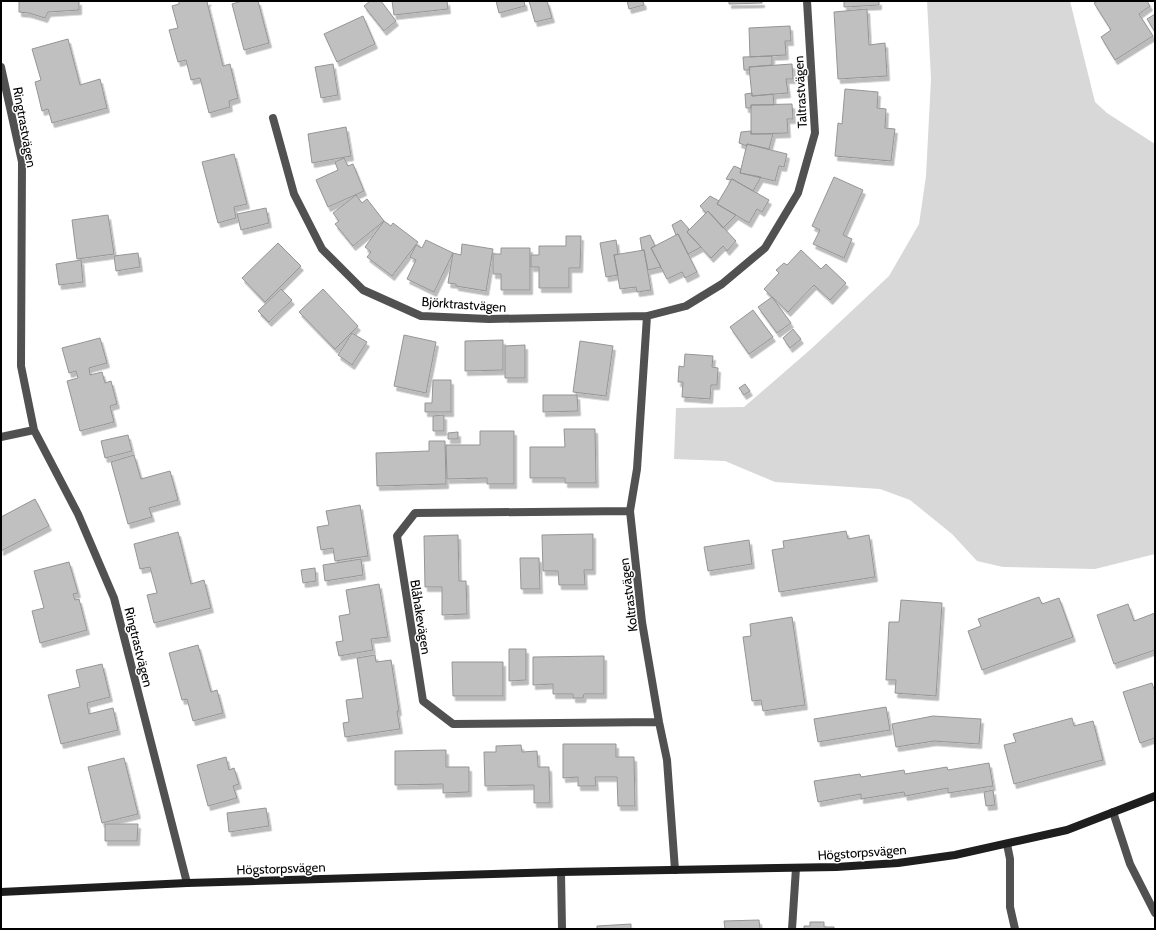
<svg xmlns="http://www.w3.org/2000/svg" width="1156" height="930" viewBox="0 0 1156 930" font-family="Cabin,sans-serif">
  <style>
    .green { fill: #d8d8d8 }
    .building { fill: #c0c0c0; stroke: #959595; filter: url(#shadow) }
    .lines { fill: none; stroke-linecap: round; stroke-linejoin: round }
    .lane { stroke: #515151; stroke-width: 8 }
    .street { stroke: #515151; stroke-width: 8 }
    .secondary { stroke: #1e1e1e; stroke-width: 8 }
    .labels { text-anchor: middle; stroke-width: 3; stroke-linejoin: round; paint-order: stroke }
    .street-label { font-size: 13px; fill: #000; stroke: #fff }
  </style>
  <defs>
    <filter id="shadow"><feDropShadow dx="2.5" dy="4.5" stdDeviation="0" flood-color="#0004"/></filter>
  </defs>
  <rect width="100%" height="100%" fill="#fff"/>
  <path class="green" d="M 927,1 L 1070,1 L 1095,102 L 1107,113 L 1155,144 L 1155,554 L 1095,569 L 1003,567 L 977,561 L 952,534 L 910,500 L 880,489 L 775,482 L 725,461 L 674,459 L 676,408 L 744,407 L 811,349 L 889,276 L 919,224 L 926,176 L 931,79 Z"/>
  <path class="building" d="M 19,1 L 79,1 L 79,10 L 48,12 L 45,18 L 29,13 L 19,12 Z
    M 179,1 L 209,1 L 207,2 L 223,66 L 230,64 L 238,98 L 229,101 L 230,107 L 209,113 L 200,78 L 191,80 L 186,60 L 178,62 L 169,30 L 178,28 L 172,6 L 179,4 Z
    M 242,1 L 258,1 L 269,43 L 244,50 L 232,4 Z
    M 370,1 L 381,1 L 396,21 L 384,31 L 364,6 Z
    M 392,1 L 447,1 L 448,9 L 394,15 Z
    M 496,1 L 524,1 L 525,6 L 499,13 Z
    M 529,1 L 547,1 L 552,18 L 535,22 Z
    M 627,1 L 643,1 L 644,5 L 629,9 Z
    M 729,1 L 762,1 L 762,3 L 729,4 Z
    M 844,1 L 879,1 L 879,5 L 844,7 Z
    M 1098,1 L 1147,1 L 1150,6 L 1139,14 L 1153,36 L 1115,60 L 1101,37 L 1111,30 L 1094,3 Z
    M 867,9 L 869,45 L 885,43 L 887,76 L 838,79 L 834,12 Z
    M 1155,14 L 1155,32 L 1147,19 Z
    M 363,16 L 375,44 L 337,62 L 324,34 Z
    M 790,26 L 791,41 L 785,41 L 786,55 L 750,57 L 749,28 Z
    M 68,39 L 80,85 L 100,79 L 107,108 L 52,123 L 48,109 L 42,111 L 35,82 L 41,80 L 32,49 Z
    M 772,56 L 772,65 L 749,67 L 750,70 L 744,70 L 743,57 Z
    M 333,64 L 338,95 L 321,98 L 315,67 Z
    M 792,64 L 793,79 L 786,79 L 788,93 L 752,96 L 749,67 Z
    M 845,89 L 878,92 L 877,108 L 886,109 L 885,128 L 895,129 L 891,161 L 835,156 L 838,123 L 842,124 Z
    M 752,93 L 752,96 L 773,94 L 774,105 L 751,105 L 751,108 L 746,108 L 745,94 Z
    M 792,104 L 793,119 L 787,119 L 788,133 L 751,134 L 751,105 Z
    M 346,127 L 351,156 L 312,163 L 308,134 Z
    M 751,131 L 751,134 L 773,134 L 769,149 L 747,144 L 747,146 L 739,143 L 741,132 Z
    M 747,144 L 787,154 L 784,167 L 779,166 L 775,181 L 740,173 Z
    M 234,154 L 247,204 L 234,207 L 236,218 L 218,223 L 202,162 Z
    M 344,158 L 348,166 L 353,164 L 364,191 L 328,207 L 316,180 L 338,170 L 335,162 Z
    M 734,166 L 741,169 L 740,173 L 761,177 L 753,191 L 732,179 L 730,180 L 726,179 Z
    M 834,177 L 863,190 L 843,235 L 852,239 L 844,258 L 813,244 L 820,230 L 812,226 Z
    M 732,179 L 769,200 L 762,212 L 757,209 L 749,223 L 717,204 Z
    M 356,195 L 362,203 L 367,199 L 384,221 L 353,246 L 335,224 L 339,221 L 333,213 Z
    M 710,196 L 719,201 L 717,204 L 736,215 L 723,228 L 708,211 L 706,213 L 700,206 Z
    M 266,208 L 269,223 L 241,230 L 237,214 Z
    M 708,211 L 736,241 L 727,251 L 723,246 L 711,258 L 687,232 Z
    M 108,215 L 114,254 L 77,259 L 72,220 Z
    M 681,220 L 689,229 L 687,232 L 701,247 L 688,254 L 678,234 L 676,235 L 672,225 Z
    M 384,221 L 391,226 L 393,223 L 418,242 L 392,276 L 367,257 L 371,252 L 365,247 Z
    M 678,234 L 697,272 L 685,278 L 682,272 L 667,279 L 651,248 Z
    M 650,235 L 655,246 L 651,248 L 661,267 L 648,270 L 644,250 L 642,250 L 640,238 Z
    M 566,236 L 581,236 L 580,268 L 569,268 L 569,288 L 539,288 L 539,267 L 531,267 L 531,255 L 539,255 L 539,246 L 566,246 Z
    M 426,240 L 453,253 L 434,292 L 407,279 L 416,260 L 410,257 L 416,245 L 422,248 Z
    M 616,240 L 618,254 L 614,255 L 618,275 L 606,277 L 600,243 Z
    M 278,243 L 301,266 L 265,302 L 242,278 Z
    M 462,244 L 493,249 L 486,291 L 456,286 L 456,284 L 448,283 L 453,253 L 461,255 Z
    M 501,248 L 530,248 L 530,290 L 501,290 L 501,274 L 493,274 L 493,254 L 501,254 Z
    M 644,250 L 651,290 L 637,292 L 636,287 L 620,289 L 614,255 Z
    M 801,250 L 821,269 L 826,264 L 846,283 L 830,300 L 814,285 L 788,312 L 764,289 L 779,273 L 776,270 L 784,263 L 787,265 Z
    M 138,253 L 140,267 L 116,271 L 114,256 Z
    M 81,260 L 83,282 L 59,285 L 56,264 Z
    M 281,289 L 292,300 L 269,322 L 258,311 Z
    M 323,289 L 358,326 L 335,349 L 299,312 Z
    M 772,297 L 791,323 L 777,333 L 758,307 Z
    M 753,310 L 773,337 L 749,354 L 730,327 Z
    M 793,329 L 801,339 L 790,348 L 783,338 Z
    M 352,333 L 367,342 L 352,365 L 338,355 Z
    M 404,335 L 436,342 L 426,393 L 394,386 Z
    M 100,338 L 107,363 L 89,368 L 90,375 L 102,372 L 105,383 L 111,381 L 117,404 L 110,406 L 114,422 L 80,431 L 67,381 L 78,378 L 76,371 L 69,373 L 62,348 Z
    M 503,340 L 503,370 L 465,371 L 465,341 Z
    M 580,341 L 613,346 L 606,396 L 573,392 Z
    M 525,345 L 525,378 L 505,378 L 505,346 Z
    M 685,354 L 713,356 L 712,367 L 718,368 L 717,385 L 711,385 L 710,399 L 682,397 L 683,382 L 678,382 L 679,366 L 684,367 Z
    M 433,380 L 451,380 L 451,412 L 425,412 L 425,403 L 432,403 Z
    M 745,384 L 750,391 L 744,395 L 739,388 Z
    M 543,395 L 577,395 L 578,411 L 543,412 Z
    M 444,415 L 444,431 L 433,431 L 433,416 Z
    M 564,429 L 595,429 L 596,483 L 565,483 L 565,478 L 530,478 L 530,447 L 565,447 Z
    M 480,431 L 514,431 L 514,484 L 487,484 L 487,478 L 447,479 L 446,445 L 480,445 Z
    M 458,432 L 458,439 L 448,439 L 448,433 Z
    M 128,435 L 132,451 L 105,458 L 101,441 Z
    M 429,441 L 445,441 L 446,484 L 377,486 L 376,453 L 429,451 Z
    M 134,455 L 141,479 L 170,471 L 178,500 L 149,508 L 152,517 L 128,524 L 111,462 Z
    M 35,499 L 49,526 L 1,551 L 1,517 Z
    M 360,505 L 368,556 L 335,561 L 333,548 L 321,550 L 317,527 L 329,525 L 326,511 Z
    M 846,531 L 848,539 L 869,535 L 875,577 L 779,592 L 772,550 L 784,548 L 783,541 Z
    M 178,532 L 191,584 L 204,580 L 211,608 L 154,623 L 147,595 L 157,593 L 150,567 L 140,569 L 134,544 Z
    M 593,534 L 593,570 L 584,570 L 585,585 L 559,585 L 558,571 L 543,571 L 542,535 Z
    M 458,535 L 459,581 L 466,581 L 467,614 L 442,615 L 442,587 L 425,587 L 424,536 Z
    M 749,540 L 752,564 L 708,571 L 704,547 Z
    M 520,558 L 539,558 L 540,589 L 521,589 Z
    M 361,559 L 363,575 L 325,581 L 323,565 Z
    M 69,562 L 78,593 L 73,594 L 75,600 L 79,599 L 87,630 L 40,643 L 32,611 L 44,608 L 34,571 Z
    M 315,568 L 316,581 L 303,583 L 301,570 Z
    M 379,584 L 388,637 L 371,639 L 373,650 L 339,656 L 336,642 L 343,641 L 339,616 L 350,614 L 346,590 Z
    M 1039,597 L 1042,604 L 1059,598 L 1073,637 L 982,670 L 968,631 L 981,626 L 978,619 Z
    M 901,600 L 942,603 L 936,696 L 895,693 L 896,680 L 886,680 L 889,622 L 899,622 Z
    M 1128,604 L 1134,621 L 1155,613 L 1155,650 L 1114,664 L 1097,615 Z
    M 792,617 L 805,705 L 763,711 L 761,700 L 752,701 L 743,637 L 751,636 L 750,624 Z
    M 198,645 L 211,692 L 217,690 L 223,713 L 193,721 L 187,699 L 182,700 L 169,653 Z
    M 509,649 L 526,649 L 526,680 L 509,681 Z
    M 375,655 L 376,662 L 391,660 L 399,711 L 397,711 L 400,729 L 345,737 L 343,723 L 349,722 L 346,700 L 363,698 L 357,658 Z
    M 604,656 L 604,694 L 584,694 L 583,698 L 573,698 L 573,694 L 553,694 L 553,684 L 533,685 L 533,657 Z
    M 452,662 L 503,662 L 503,696 L 453,696 Z
    M 102,664 L 110,697 L 87,703 L 89,714 L 113,708 L 118,730 L 61,744 L 48,695 L 80,687 L 76,670 Z
    M 1152,683 L 1155,692 L 1155,738 L 1140,743 L 1123,692 Z
    M 886,707 L 890,730 L 818,742 L 814,719 Z
    M 933,716 L 981,719 L 979,744 L 934,741 L 896,747 L 892,724 Z
    M 1072,718 L 1074,726 L 1093,721 L 1103,760 L 1014,784 L 1004,745 L 1016,742 L 1013,734 Z
    M 563,744 L 616,744 L 616,757 L 634,757 L 635,806 L 618,806 L 617,777 L 595,777 L 596,786 L 578,786 L 578,777 L 563,778 Z
    M 521,745 L 522,752 L 537,751 L 538,767 L 549,767 L 550,803 L 534,803 L 534,785 L 485,786 L 484,752 L 496,752 L 496,746 Z
    M 446,750 L 446,767 L 469,767 L 469,792 L 443,793 L 443,784 L 395,785 L 395,751 Z
    M 226,757 L 229,770 L 234,768 L 239,784 L 233,786 L 237,798 L 208,806 L 197,765 Z
    M 124,758 L 138,814 L 102,823 L 88,767 Z
    M 989,763 L 993,786 L 948,793 L 948,788 L 905,796 L 904,792 L 861,799 L 861,794 L 818,802 L 814,781 L 860,774 L 861,777 L 904,770 L 905,774 L 947,767 L 948,770 Z
    M 993,790 L 995,805 L 986,806 L 984,792 Z
    M 266,808 L 269,826 L 229,832 L 227,813 Z
    M 105,824 L 138,824 L 137,841 L 105,841 Z
    M 759,920 L 760,929 L 725,929 L 724,921 Z
    M 810,922 L 824,922 L 824,927 L 834,927 L 834,929 L 804,929 L 804,926 L 810,926 Z
    M 631,924 L 631,929 L 597,929 L 597,926 Z"/>
  <g class="lines">
    <path class="lane" d="M 1113,812 L 1130,864 L 1155,913
      M 1007,844 L 1010,859 L 1010,907 L 1015,929
      M 792,929 L 796,868"/>
    <path class="street" d="M 1,67 L 22,162 L 21,366 L 34,430 L 78,514 L 114,598 L 187,883
      M 273,118 L 294,194 L 322,249 L 363,290 L 421,316 L 489,319 L 647,316 L 686,306 L 722,284 L 765,248 L 798,193 L 815,133 L 807,1
      M 647,316 L 637,469 L 630,511 L 642,622 L 659,722 L 667,760 L 675,870
      M 1,437 L 34,430
      M 630,511 L 415,513 L 397,536 L 423,701 L 453,724 L 659,722
      M 561,872 L 562,929"/>
    <path class="secondary" d="M 1,892 L 187,883 L 561,872 L 836,867 L 898,863 L 955,855 L 1067,830 L 1155,796"/>
  </g>
  <g class="labels">
    <g class="street-label">
      <text transform="translate(800 92) rotate(-93)" y="5">Taltrastvägen</text>
      <text transform="translate(25 127) rotate(80)" y="5">Ringtrastvägen</text>
      <text transform="translate(464 304) rotate(4)" y="5">Björktrastvägen</text>
      <text transform="translate(628 595) rotate(-97)" y="5">Koltrastvägen</text>
      <text transform="translate(421 617) rotate(81)" y="5">Blåhakevägen</text>
      <text transform="translate(139 647) rotate(76)" y="5">Ringtrastvägen</text>
      <text transform="translate(862 852) rotate(-4)" y="5">Högstorpsvägen</text>
      <text transform="translate(281 868) rotate(-2)" y="5">Högstorpsvägen</text>
    </g>
  </g>
  <rect width="1156" height="930" fill="none" stroke="#000000" stroke-width="4"/>
</svg>
